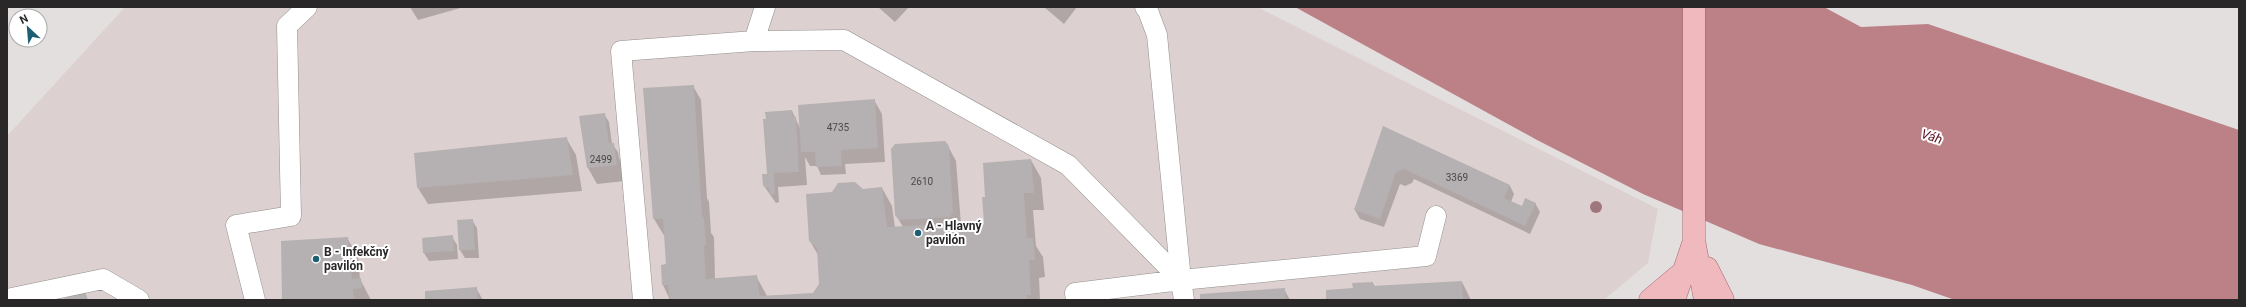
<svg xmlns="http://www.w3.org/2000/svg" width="2246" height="307" viewBox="0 0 2246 307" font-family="Roboto,sans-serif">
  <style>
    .built { fill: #ddd0d0 }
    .water { fill: #bb8186 }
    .shadow { fill: #0003 }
    .building { fill: #b5b0b1 }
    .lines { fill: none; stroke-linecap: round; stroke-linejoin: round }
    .service-casing { stroke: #928e8e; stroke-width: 21 }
    .primary-casing { stroke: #a4676d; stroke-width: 23 }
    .service { stroke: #fff; stroke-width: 20 }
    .primary { stroke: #f0b9be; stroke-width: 22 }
    .tree { fill: #a0767d }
    .poi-dot { fill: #1d5e73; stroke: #fff; stroke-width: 1.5 }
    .labels { text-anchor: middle; stroke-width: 4; stroke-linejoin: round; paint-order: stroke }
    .number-label { font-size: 10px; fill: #4c494a }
    .poi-label { font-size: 12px; font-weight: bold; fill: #292727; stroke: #fff; text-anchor: start }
    .water-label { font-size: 13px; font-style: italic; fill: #5a1321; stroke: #fff }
  </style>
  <rect width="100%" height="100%" fill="#e4dfdf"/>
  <path class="built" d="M 125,7 L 1257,7 L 1658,209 L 1648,263 L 1604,300 L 7,300 L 7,136 Z"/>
  <path class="water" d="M 1295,7 L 1824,7 L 1861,27 L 1928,24 L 2239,130 L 2239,300 L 1955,300 L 1912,285 L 1759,244 L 1643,194 L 1537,140 Z"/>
  <path class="shadow" d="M 410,7 L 464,7 L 418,20 Z
    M 878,7 L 909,7 L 895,22 Z
    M 1044,7 L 1077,7 L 1064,24 Z
    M 693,86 L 701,100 L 707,198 L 709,202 L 711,233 L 714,237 L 715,279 L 756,276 L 767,296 L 814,294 L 820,285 L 818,255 L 810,241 L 862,190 L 882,188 L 892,206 L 895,228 L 903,227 L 896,215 L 948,146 L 956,161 L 961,224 L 985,223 L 986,198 L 1031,160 L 1041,178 L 1044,210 L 1033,210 L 1036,246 L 1043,257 L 1045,277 L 1039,278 L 1040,300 L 670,300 L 663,285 L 662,266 L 667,265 L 665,237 L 654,219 L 644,89 Z
    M 874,100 L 882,114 L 885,162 L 845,164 L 846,174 L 821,175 L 817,166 L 810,166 L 805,157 L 807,185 L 778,187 L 779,202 L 776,203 L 764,186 L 792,111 L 800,128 Z
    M 604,114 L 609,122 L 612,144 L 618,152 L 619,158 L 624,166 L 625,181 L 597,184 L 588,168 Z
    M 1384,127 L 1510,186 L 1514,194 L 1511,202 L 1522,207 L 1535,203 L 1540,212 L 1530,234 L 1414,179 L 1412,183 L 1405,186 L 1400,184 L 1384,227 L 1360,219 L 1355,210 Z
    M 566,138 L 576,155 L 582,191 L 428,204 L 418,188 Z
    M 472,220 L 477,228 L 479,258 L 465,258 L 460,250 Z
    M 452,237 L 457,245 L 458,259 L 429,261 L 424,253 Z
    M 347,238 L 358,256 L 360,279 L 371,300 L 283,300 Z
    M 1462,282 L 1471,300 L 1327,300 L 1373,283 L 1375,287 Z
    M 476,288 L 483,300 L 426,300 Z
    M 1284,289 L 1290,300 L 1201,300 Z"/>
  <path class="building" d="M 694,85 L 702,216 L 704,218 L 706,244 L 704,246 L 706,279 L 757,275 L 760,296 L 813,293 L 819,284 L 817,248 L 809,241 L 806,194 L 832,192 L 838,183 L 855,182 L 863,189 L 882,187 L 887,227 L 984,222 L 982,197 L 985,197 L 983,163 L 1031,159 L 1034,193 L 1024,193 L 1027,238 L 1033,238 L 1035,260 L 1029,260 L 1031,295 L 1027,295 L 1027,300 L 669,300 L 668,285 L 662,285 L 661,265 L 666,264 L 663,219 L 653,219 L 643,88 Z
    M 875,99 L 878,148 L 841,150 L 842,166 L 816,167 L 815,152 L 801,152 L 798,105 Z
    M 792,110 L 793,117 L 796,117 L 799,172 L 774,173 L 775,194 L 770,195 L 769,188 L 763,186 L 762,174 L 767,174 L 763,119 L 766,119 L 765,112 Z
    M 605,113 L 609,143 L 614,143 L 617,165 L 587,168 L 579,116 Z
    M 1383,126 L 1510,185 L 1504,198 L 1522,206 L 1525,198 L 1536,203 L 1525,226 L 1404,169 L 1396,172 L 1380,219 L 1354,210 Z
    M 567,137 L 573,175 L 417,188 L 414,153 Z
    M 945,141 L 949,146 L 953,212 L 950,217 L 899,220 L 895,215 L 891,149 L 895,144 Z
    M 473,219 L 475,250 L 459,250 L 457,220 Z
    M 453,235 L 454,251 L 423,253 L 422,238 Z
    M 348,237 L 352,279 L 361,278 L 362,288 L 353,289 L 354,300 L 282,299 L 281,241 Z
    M 1462,281 L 1463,300 L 1326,300 L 1326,290 L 1353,288 L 1352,283 L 1373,282 L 1373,286 Z
    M 477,287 L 478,300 L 425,300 L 425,291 Z
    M 1285,288 L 1286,300 L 1200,300 L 1200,294 Z
    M 85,291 L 88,300 L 60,300 Z"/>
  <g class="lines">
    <defs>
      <path id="service" d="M 765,7 L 754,41 L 844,40 L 1068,165 L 1181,280
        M 1145,7 L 1148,11 L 1157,35 L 1181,280
        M 1181,280 L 1426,256 L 1436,216
        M 7,299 L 103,279 L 139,300
        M 255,300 L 236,225 L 291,216 L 287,26 L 307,7
        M 643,300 L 621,51 L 754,41
        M 1076,300 L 1075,293 L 1181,280 L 1184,300"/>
      <path id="primary" d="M 1694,7 L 1694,240 L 1705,300
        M 1707,268 L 1723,300
        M 1650,300 L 1682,273
        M 1674,300 L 1694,241"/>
    </defs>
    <use href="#service" class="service-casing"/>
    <use href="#primary" class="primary-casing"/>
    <use href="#service" class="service"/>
    <use href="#primary" class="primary"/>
  </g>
  <circle class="tree" cx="1596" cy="207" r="6"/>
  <g class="poi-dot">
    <circle cx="918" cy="233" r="4"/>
    <circle cx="316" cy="259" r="4"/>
  </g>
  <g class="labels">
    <g class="number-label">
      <text x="838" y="131">4735</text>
      <text x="601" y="163">2499</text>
      <text x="1457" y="181">3369</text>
      <text x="922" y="185">2610</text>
    </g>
    <g class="poi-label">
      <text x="926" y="230">A - Hlavný<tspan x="926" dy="14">pavilón</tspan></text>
      <text x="324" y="256">B - Infekčný<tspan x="324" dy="14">pavilón</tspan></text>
    </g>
    <g class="water-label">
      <text transform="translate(1932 136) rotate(18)" y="5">Váh</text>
    </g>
  </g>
  <rect width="2246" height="307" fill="none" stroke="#292727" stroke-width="16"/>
  <g transform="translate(28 28) rotate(334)"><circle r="19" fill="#ffffff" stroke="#a9a9a9"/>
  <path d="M0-3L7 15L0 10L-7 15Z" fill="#1d5e73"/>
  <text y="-6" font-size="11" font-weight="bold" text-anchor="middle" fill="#292727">N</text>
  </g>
</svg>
